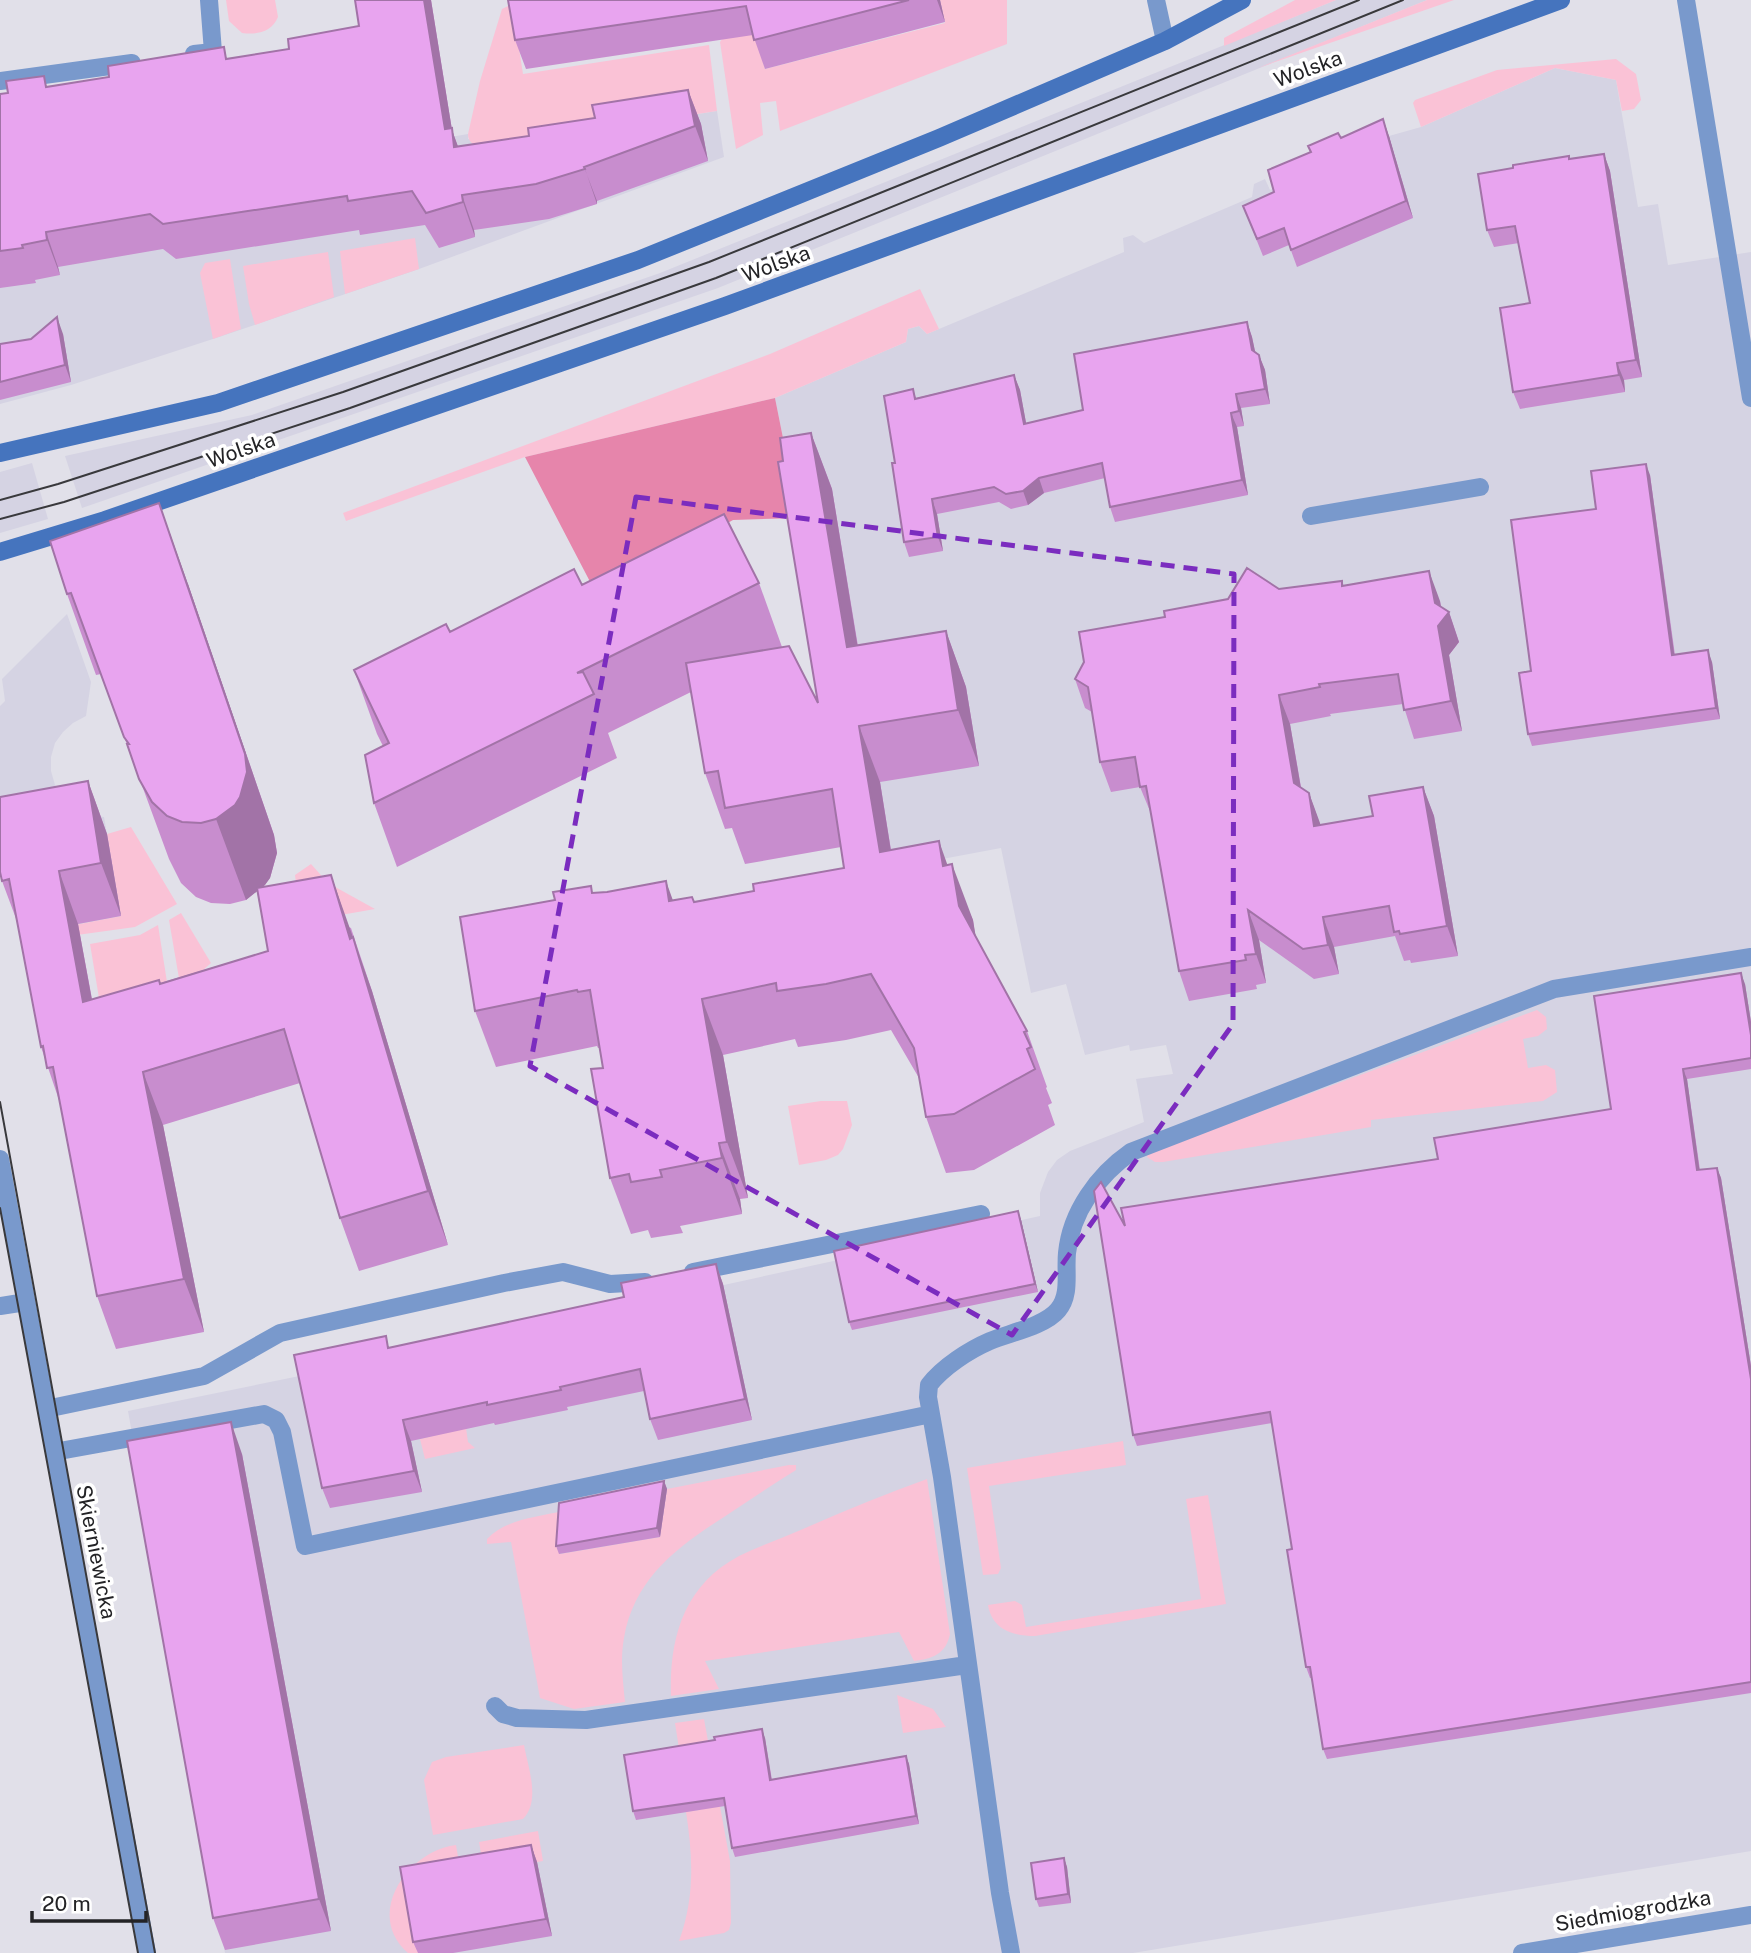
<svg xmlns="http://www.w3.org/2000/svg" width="1751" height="1953" viewBox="0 0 1751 1953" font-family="'Public Sans',sans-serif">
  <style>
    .built { fill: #d5d3e3 }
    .green { fill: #fac2d6 }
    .forest { fill: #e685ab }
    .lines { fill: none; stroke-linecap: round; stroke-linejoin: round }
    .service { stroke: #7999cc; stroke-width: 18 }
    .minor { stroke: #7999cc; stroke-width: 18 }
    .tertiary { stroke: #7999cc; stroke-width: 18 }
    .secondary { stroke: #4574be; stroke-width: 18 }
    .tram { stroke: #39393c; stroke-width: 2 }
    .wall { fill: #c88dce }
    .shaded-wall { fill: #a273a7 }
    .building { fill: #e8a4ef; stroke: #a273a7; stroke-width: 2 }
    .marked { fill: none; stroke: #7b2cbf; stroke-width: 5; stroke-dasharray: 14 9; stroke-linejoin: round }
    .labels { text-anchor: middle; stroke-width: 7; stroke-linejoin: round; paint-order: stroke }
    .street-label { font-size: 21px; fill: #232326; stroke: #fff }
  </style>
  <rect width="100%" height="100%" fill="#e1e0e9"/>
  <path class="built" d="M 1336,0 L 1427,0 L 718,288 L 82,508 L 65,456 L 252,415 L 660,273 Z
    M 1555,68 L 1616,80 L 1638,207 L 1658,204 L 1668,265 L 1751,252 L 1751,1851 L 1133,1953 L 225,1953 L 128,1411 L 393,1357 L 1040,1216 L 1040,1193 L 1048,1172 L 1057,1160 L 1070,1151 L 1144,1122 L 1136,1079 L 1173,1074 L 1166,1045 L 1130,1051 L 1129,1045 L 1085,1055 L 1066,984 L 1031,993 L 1001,848 L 857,875 L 799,518 L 775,398 L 906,342 L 908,329 L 919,326 L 927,334 L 1124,252 L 1123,238 L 1133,235 L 1144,243 L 1252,197 L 1254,184 L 1265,179 L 1270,190 L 1389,136 L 1421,127 Z
    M 717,111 L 724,157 L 419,269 L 213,339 L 71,385 L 0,404 L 0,206 L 369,151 L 468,134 L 468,139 L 610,128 Z
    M 32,463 L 48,519 L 0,533 L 0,472 Z
    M 67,614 L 91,682 L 86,716 L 73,723 L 63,732 L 55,743 L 51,757 L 51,771 L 55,785 L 63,799 L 89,815 L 104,817 L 121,916 L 76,925 L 0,816 L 0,706 L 5,701 L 2,679 Z"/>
  <path class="green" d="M 226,0 L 275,0 L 278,17 C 272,32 257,35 242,33 L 229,21 Z
    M 940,0 L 1007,0 L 1007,44 L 780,131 L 776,101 L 760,103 L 763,135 L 736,149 L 720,42 L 748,3 L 765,69 L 945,23 Z
    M 1295,0 L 1336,0 L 1224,46 L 1224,38 Z
    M 1427,0 L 1454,0 L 1258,68 Z
    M 512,4 L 523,74 L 709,45 L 717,111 L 482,147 C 474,145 468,143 468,134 L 480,81 L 502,9 Z
    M 1616,59 L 1636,74 L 1641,100 L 1634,109 L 1622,111 L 1616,80 L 1555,68 L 1421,127 L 1413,103 L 1415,100 L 1497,70 Z
    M 415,238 L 419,269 L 345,294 L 340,251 Z
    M 328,252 L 334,297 L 255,325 L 249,304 L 243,266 Z
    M 230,259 L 241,329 L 213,339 L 200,273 L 205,263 Z
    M 920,289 L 939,329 L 927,334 L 919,326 L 908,329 L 906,342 L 775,398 L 525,457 L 346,521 L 343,513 L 770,354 Z
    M 131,827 L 177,904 L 135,927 L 77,935 L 75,925 L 121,916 L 107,834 Z
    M 311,864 L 328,883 L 375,909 L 301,922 L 295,875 Z
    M 181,913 L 211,963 L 181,990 L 169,920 Z
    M 158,925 L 170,1001 L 103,1022 L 90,944 L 140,935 Z
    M 1537,1010 L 1546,1017 L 1547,1029 L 1538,1036 L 1523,1039 L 1528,1068 L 1546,1065 L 1555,1070 L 1557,1092 L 1543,1101 L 1371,1120 L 1371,1127 L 1163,1162 L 1155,1162 L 1147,1157 L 1148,1153 Z
    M 821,1101 L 847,1101 L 852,1125 L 843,1149 L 838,1155 L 826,1160 L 799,1165 L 788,1106 Z
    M 466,1428 L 468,1442 L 475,1448 L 425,1459 L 420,1439 Z
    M 1123,1441 L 1126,1465 L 989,1486 L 1001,1568 L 998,1574 L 983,1575 L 967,1468 Z
    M 789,1465 L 796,1465 L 796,1470 C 772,1485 748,1501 724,1517 C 677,1547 634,1579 624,1638 C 620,1659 623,1681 625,1702 L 574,1709 L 540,1698 L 511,1542 L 487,1544 L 487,1539 C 506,1519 537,1517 563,1511 L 560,1554 L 660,1537 L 667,1489 Z
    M 927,1479 L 950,1634 C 946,1654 932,1659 914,1661 L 899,1632 L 705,1661 L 719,1689 L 671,1696 C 669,1638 684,1585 739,1556 C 760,1546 782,1538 803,1529 C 844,1511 885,1494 927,1479 Z
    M 1208,1495 L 1226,1604 L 1035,1636 C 1012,1636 992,1629 988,1605 L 1015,1601 L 1022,1605 L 1026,1627 L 1201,1599 L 1186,1499 Z
    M 897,1695 L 933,1709 L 946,1727 L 903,1733 Z
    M 704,1719 L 730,1861 L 731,1923 L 729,1930 L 724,1933 L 679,1941 C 695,1897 693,1858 686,1812 L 699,1810 L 680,1755 L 675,1723 Z
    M 524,1745 C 528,1767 541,1801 523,1819 L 433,1835 L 424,1780 L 432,1762 L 446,1757 Z
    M 538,1831 L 543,1861 L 484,1871 L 479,1842 Z
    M 456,1845 L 461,1874 L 419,1953 L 408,1953 C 363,1914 409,1850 456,1845 Z"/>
  <path class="forest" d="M 775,398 L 799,518 L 733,520 L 598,597 L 525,457 Z"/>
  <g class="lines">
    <path class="service" d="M 1686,0 L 1751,398
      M 1311,516 L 1480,487
      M 693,1272 L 981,1214
      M 0,1306 L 26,1302
      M 46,1409 L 204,1376 L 280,1333 L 504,1283 L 563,1272 L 610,1284 L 645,1282
      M 54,1452 L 264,1414 L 276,1420 L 282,1432 L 305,1546 L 931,1414
      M 495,1706 L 503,1714 L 517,1718 L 586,1720 L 967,1665
      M 1011,1953 L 1000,1893 L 942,1477 L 928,1397 L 929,1385 C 943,1367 969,1350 990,1341 C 1009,1333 1045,1326 1058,1310 C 1071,1295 1065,1272 1067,1253 C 1071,1212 1098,1175 1131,1152 L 1554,989 L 1751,957"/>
    <path class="minor" d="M 1156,0 L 1165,41
      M 194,54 L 213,52 L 209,0
      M 0,81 L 132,63"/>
    <path class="tertiary" d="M 0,1159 L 147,1953
      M 1522,1953 L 1751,1915"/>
    <path class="secondary" d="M 0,453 L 218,403 L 638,260 L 939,138 L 1165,41 L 1242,0
      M 0,552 L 105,520 L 725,306 L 1561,0"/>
    <path class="tram" d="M 0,500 L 58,484 L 343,392 L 709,262 L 1359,0
      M 0,519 L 64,502 L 350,408 L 716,278 L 1403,0
      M 0,1102 L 155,1953
      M 0,1208 L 138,1953"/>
  </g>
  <path class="wall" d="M 355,0 L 431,0 L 452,130 L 458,147 L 529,136 L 595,118 L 688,90 L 701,124 L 708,161 L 597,201 L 597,204 L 549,219 L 474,230 L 475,237 L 439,248 L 425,225 L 360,235 L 359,230 L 176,259 L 163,249 L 58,267 L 60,275 L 35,280 L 36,283 L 0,288 L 0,94 L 289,49 L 359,26 Z
    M 508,0 L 940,0 L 945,22 L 765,69 L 753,35 L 526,69 L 515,40 Z
    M 1389,136 L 1413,218 L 1297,267 L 1289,245 L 1263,256 L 1243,206 L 1274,192 L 1310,152 L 1308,146 L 1341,138 Z
    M 1604,154 L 1610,171 L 1642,377 L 1624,380 L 1625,392 L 1520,409 L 1513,392 L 1530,303 L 1519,243 L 1494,247 L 1487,230 L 1570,159 Z
    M 1247,322 L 1252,337 L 1255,352 L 1259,355 L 1265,370 L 1270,404 L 1241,408 L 1244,426 L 1237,427 L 1248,495 L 1115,522 L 1110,507 L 1105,478 L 1044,493 L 1028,505 L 1011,509 L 999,502 L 937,514 L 943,551 L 909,557 L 904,542 L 913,389 L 916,398 L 1014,375 L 1020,390 L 1026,423 L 1083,410 Z
    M 63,334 L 71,382 L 0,400 L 0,344 Z
    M 811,433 L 832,489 L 858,646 L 946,631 L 966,687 L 979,766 L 880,782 L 891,850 L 947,865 L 973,920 L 975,935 L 1027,1031 L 1047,1087 L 1046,1088 L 1052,1103 L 1048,1105 L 1055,1125 L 974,1170 L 946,1173 L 926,1117 L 919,1078 L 891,1030 L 846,1040 L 798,1047 L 795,1039 L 723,1055 L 748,1198 L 740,1199 L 742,1214 L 680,1226 L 683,1233 L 651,1238 L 648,1230 L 631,1234 L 610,1178 L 603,1068 L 600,1048 L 598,1048 L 597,1046 L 496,1067 L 475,1011 L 555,900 L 594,893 L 673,900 L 692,897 L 694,902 L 754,891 L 844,868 L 841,847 L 745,864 L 732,828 L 725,829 L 705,773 L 691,692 L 608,733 L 617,758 L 397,867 L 374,803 L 383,746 L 377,734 L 354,670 L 450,632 L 582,585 L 759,583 L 782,647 L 818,703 L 783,461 Z
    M 1650,475 L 1675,655 L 1712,662 L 1720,719 L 1532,746 L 1528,734 L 1531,671 L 1596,509 Z
    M 50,541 L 188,584 L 274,835 L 277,853 L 270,878 L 263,887 L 351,928 L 372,991 L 448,1245 L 359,1271 L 340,1218 L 300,1083 L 163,1125 L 204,1332 L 116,1349 L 97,1296 L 60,1103 L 41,1047 L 18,924 L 2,881 L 88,781 L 107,834 L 121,916 L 78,924 L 92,999 L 160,983 L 268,951 L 257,891 L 246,900 L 230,904 L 211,903 L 196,897 L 181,883 L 169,859 L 101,674 L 96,675 L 67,594 Z
    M 1342,581 L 1344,586 L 1440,601 L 1441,607 L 1449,612 L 1459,642 L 1449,655 L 1462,731 L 1414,739 L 1403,704 L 1330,714 L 1331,716 L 1290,724 L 1301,787 L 1309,793 L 1320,825 L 1373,816 L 1423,787 L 1434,816 L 1458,956 L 1411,963 L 1410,960 L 1404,961 L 1395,936 L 1334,947 L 1339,974 L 1314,979 L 1259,940 L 1266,983 L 1256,985 L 1257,989 L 1189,1001 L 1179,971 L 1152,816 L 1140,787 L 1111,792 L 1100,762 L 1092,712 L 1085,708 L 1075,679 L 1165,617 L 1279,589 Z
    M 1745,984 L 1751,1022 L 1751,1069 L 1687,1079 L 1700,1170 L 1717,1168 L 1721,1178 L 1751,1366 L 1751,1693 L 1327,1759 L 1323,1749 L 1312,1678 L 1310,1678 L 1306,1667 L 1292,1549 L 1272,1423 L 1137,1446 L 1133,1435 L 1125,1226 L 1438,1159 L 1611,1109 Z
    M 1018,1211 L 1021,1220 L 1038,1292 L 852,1330 L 849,1322 Z
    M 716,1264 L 723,1284 L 752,1420 L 658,1440 L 650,1419 L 644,1391 L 567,1407 L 568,1410 L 495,1425 L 494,1423 L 411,1441 L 422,1492 L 330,1508 L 322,1488 L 390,1348 L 624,1297 Z
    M 242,1454 L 331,1931 L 225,1950 L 213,1918 Z
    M 664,1481 L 667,1489 L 660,1537 L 559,1554 L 556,1546 Z
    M 765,1738 L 772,1780 L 906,1756 L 909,1764 L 919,1824 L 735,1857 L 732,1848 L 725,1806 L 636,1820 L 633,1811 L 715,1740 Z
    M 531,1845 L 537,1862 L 552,1936 L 453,1953 L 418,1953 L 413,1942 Z
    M 1064,1858 L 1067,1867 L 1071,1903 L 1039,1907 L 1036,1899 Z"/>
  <path class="shaded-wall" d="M 424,0 L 431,0 L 452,130 L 464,163 L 445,129 Z
    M 937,0 L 940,0 L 945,22 Z
    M 688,90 L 701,124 L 708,161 L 695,126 Z
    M 1383,119 L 1389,136 L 1413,218 L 1406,201 Z
    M 1604,154 L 1610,171 L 1642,377 L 1636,360 Z
    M 584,167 L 597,201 L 597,204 L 585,169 Z
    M 462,195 L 474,230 L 475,237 L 463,202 Z
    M 46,232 L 58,267 L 60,275 L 47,240 Z
    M 57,317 L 63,334 L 71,382 L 65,365 Z
    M 1247,322 L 1252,337 L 1258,365 L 1252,350 Z
    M 1259,355 L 1265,370 L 1270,404 L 1265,389 Z
    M 1617,363 L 1624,380 L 1625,392 L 1619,375 Z
    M 1014,375 L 1020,390 L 1029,439 L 1024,424 Z
    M 1236,394 L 1241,408 L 1244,426 L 1239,411 Z
    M 1231,413 L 1237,427 L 1248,495 L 1242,480 Z
    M 811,433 L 832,489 L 867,704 L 847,647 Z
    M 1646,464 L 1650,475 L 1676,667 L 1672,655 Z
    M 1039,478 L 1044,493 L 1028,505 L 1023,491 Z
    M 932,499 L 937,514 L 943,551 L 938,537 Z
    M 159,503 L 188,584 L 274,835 L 277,853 L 270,878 L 265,885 L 246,900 L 216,819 Z
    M 1429,571 L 1440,601 L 1443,619 L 1449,612 L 1459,642 L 1449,655 L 1462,731 L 1451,701 Z
    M 946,631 L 966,687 L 979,766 L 958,710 Z
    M 1708,650 L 1712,662 L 1720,719 L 1716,708 Z
    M 1279,695 L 1290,724 L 1305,812 L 1294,783 Z
    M 859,726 L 880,782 L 900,908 L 880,852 Z
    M 88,781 L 107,834 L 121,916 L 101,863 Z
    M 1423,787 L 1434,816 L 1458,956 L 1447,926 Z
    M 1309,793 L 1320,823 L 1325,856 L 1314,826 Z
    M 939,841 L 957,892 L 952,864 L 973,920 L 980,962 L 943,866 Z
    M 59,871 L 78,924 L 102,1055 L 83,1002 Z
    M 331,875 L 372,991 L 448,1245 L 428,1191 Z
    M 666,881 L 686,937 L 669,901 Z
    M 1248,910 L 1259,940 L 1266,983 L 1256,954 Z
    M 1323,917 L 1334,947 L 1339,974 L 1328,945 Z
    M 1741,973 L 1745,984 L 1751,1022 L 1751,1035 Z
    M 702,999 L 723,1055 L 748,1198 L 727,1142 Z
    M 1683,1069 L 1687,1079 L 1701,1181 L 1697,1170 Z
    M 143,1072 L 163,1125 L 204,1332 L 184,1279 Z
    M 719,1143 L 740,1199 L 742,1214 L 722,1158 Z
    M 1717,1168 L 1721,1178 L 1751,1366 L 1751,1379 Z
    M 1018,1211 L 1021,1220 L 1038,1292 L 1035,1284 Z
    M 716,1264 L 723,1284 L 752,1420 L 745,1399 Z
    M 403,1420 L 411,1441 L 422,1492 L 414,1471 Z
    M 231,1422 L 242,1454 L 331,1931 L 319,1899 Z
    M 664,1481 L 667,1489 L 660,1537 L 657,1528 Z
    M 762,1729 L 765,1738 L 773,1789 L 770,1780 Z
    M 906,1756 L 909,1764 L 919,1824 L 916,1816 Z
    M 531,1845 L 537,1862 L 552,1936 L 546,1919 Z
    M 1064,1858 L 1067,1867 L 1071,1903 L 1068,1894 Z"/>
  <path class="building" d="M 355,0 L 424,0 L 445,129 L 452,128 L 454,147 L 529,136 L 528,128 L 595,118 L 592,105 L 688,90 L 695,126 L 584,167 L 585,169 L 536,184 L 462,195 L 463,202 L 426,213 L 412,191 L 348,201 L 347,196 L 163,224 L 150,214 L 46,232 L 47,240 L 22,245 L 23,248 L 0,251 L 0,94 L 8,93 L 6,81 L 44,76 L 46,87 L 109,77 L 108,66 L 224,47 L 226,59 L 289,49 L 288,39 L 359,26 Z
    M 508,0 L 909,0 L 754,40 L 746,6 L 515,40 Z
    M 1383,119 L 1406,201 L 1291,250 L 1284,228 L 1257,239 L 1243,206 L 1274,192 L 1268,170 L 1311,152 L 1308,146 L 1338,133 L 1341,138 Z
    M 1604,154 L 1636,360 L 1617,363 L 1619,375 L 1513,392 L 1500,308 L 1530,303 L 1515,226 L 1487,230 L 1478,174 L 1513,168 L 1513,165 L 1569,156 L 1569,159 Z
    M 57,317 L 65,365 L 0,382 L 0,344 L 31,339 Z
    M 1247,322 L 1252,350 L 1259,355 L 1265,389 L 1236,394 L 1239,411 L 1231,413 L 1242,480 L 1110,507 L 1102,463 L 1039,478 L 1023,491 L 1006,494 L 994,487 L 932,499 L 938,537 L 904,542 L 892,463 L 895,463 L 884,396 L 913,389 L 915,399 L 1014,375 L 1024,424 L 1083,410 L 1074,354 Z
    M 811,433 L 847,647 L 946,631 L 958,710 L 859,726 L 880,852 L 939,841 L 943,866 L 952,864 L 959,906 L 1027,1031 L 1024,1032 L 1031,1047 L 1027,1049 L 1035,1069 L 954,1114 L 926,1117 L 914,1048 L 871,974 L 826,984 L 777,991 L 776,983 L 702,999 L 727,1142 L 719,1143 L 722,1158 L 660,1170 L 662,1177 L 631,1182 L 629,1174 L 610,1178 L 591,1069 L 603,1068 L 590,990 L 578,992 L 577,990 L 475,1011 L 460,917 L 555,900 L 553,892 L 591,886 L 592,893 L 607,892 L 666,881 L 669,901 L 692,897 L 694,902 L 754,891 L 753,884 L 844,868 L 832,789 L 725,808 L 718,771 L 705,773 L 686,663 L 789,646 L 818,703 L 778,462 L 783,461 L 780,438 Z
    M 1646,464 L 1672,655 L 1708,650 L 1716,708 L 1528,734 L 1519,673 L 1531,671 L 1511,520 L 1596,509 L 1591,471 Z
    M 159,503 L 245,754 L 247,772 L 240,797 L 235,805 L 216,819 L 201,823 L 182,822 L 167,816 L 152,802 L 139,779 L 127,744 L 129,744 L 124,737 L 71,593 L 67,594 L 50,541 Z
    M 724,514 L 759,583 L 577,673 L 583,672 L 594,694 L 374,803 L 365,755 L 389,743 L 354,670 L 446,624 L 450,632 L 574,569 L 582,585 Z
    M 1247,568 L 1279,589 L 1342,581 L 1342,586 L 1429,571 L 1435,603 L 1449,612 L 1438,626 L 1451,701 L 1404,710 L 1398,674 L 1319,684 L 1320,687 L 1279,695 L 1294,783 L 1309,793 L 1314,826 L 1373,816 L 1369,796 L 1423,787 L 1447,926 L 1400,934 L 1399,931 L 1394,932 L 1389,906 L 1323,917 L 1328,945 L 1303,949 L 1248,910 L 1256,954 L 1245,955 L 1246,960 L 1179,971 L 1146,786 L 1140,787 L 1135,757 L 1100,762 L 1088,687 L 1075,679 L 1084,662 L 1079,632 L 1165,617 L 1164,611 L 1228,599 Z
    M 88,781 L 101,863 L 59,871 L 83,1002 L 159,980 L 160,984 L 268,951 L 257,888 L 331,875 L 350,939 L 353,937 L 428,1191 L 340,1218 L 284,1029 L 143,1072 L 184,1279 L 97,1296 L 53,1067 L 47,1068 L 43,1046 L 41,1047 L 9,879 L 2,881 L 0,872 L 0,797 Z
    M 1741,973 L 1751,1035 L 1751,1058 L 1683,1069 L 1697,1170 L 1717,1168 L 1751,1379 L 1751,1682 L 1323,1749 L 1310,1667 L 1306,1667 L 1287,1550 L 1292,1549 L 1270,1412 L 1133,1435 L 1094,1191 L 1101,1182 L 1125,1226 L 1121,1208 L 1438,1159 L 1434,1138 L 1611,1109 L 1594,996 Z
    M 1018,1211 L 1035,1284 L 849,1322 L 834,1251 Z
    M 716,1264 L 745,1399 L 650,1419 L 640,1369 L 560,1387 L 561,1390 L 487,1405 L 487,1402 L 403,1420 L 414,1471 L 322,1488 L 294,1355 L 386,1336 L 388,1348 L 624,1297 L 621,1283 Z
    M 231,1422 L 319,1899 L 213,1918 L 127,1441 Z
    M 664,1481 L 657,1528 L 556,1546 L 559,1503 Z
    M 762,1729 L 770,1780 L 906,1756 L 916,1816 L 732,1848 L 724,1798 L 633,1811 L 624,1755 L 715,1740 L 714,1737 Z
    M 531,1845 L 546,1919 L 413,1942 L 400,1867 Z
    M 1064,1858 L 1068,1894 L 1036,1899 L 1031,1863 Z"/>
  <path class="marked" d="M 636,497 L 1234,574 L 1233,1024 L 1012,1335 L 530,1066 Z"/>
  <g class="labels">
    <g class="street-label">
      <text transform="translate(1308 69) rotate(-20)" y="7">Wolska</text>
      <text transform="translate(776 264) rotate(-20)" y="7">Wolska</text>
      <text transform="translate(241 450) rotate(-19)" y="7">Wolska</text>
      <text transform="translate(96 1552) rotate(79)" y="7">Skierniewicka</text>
      <text transform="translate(1633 1911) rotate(-10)" y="7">Siedmiogrodzka</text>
    </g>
  </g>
  <path d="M32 1911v10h114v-10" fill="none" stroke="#232326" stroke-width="3.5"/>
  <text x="42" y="1911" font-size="21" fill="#232326" stroke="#ffffff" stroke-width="5" paint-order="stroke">20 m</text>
</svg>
